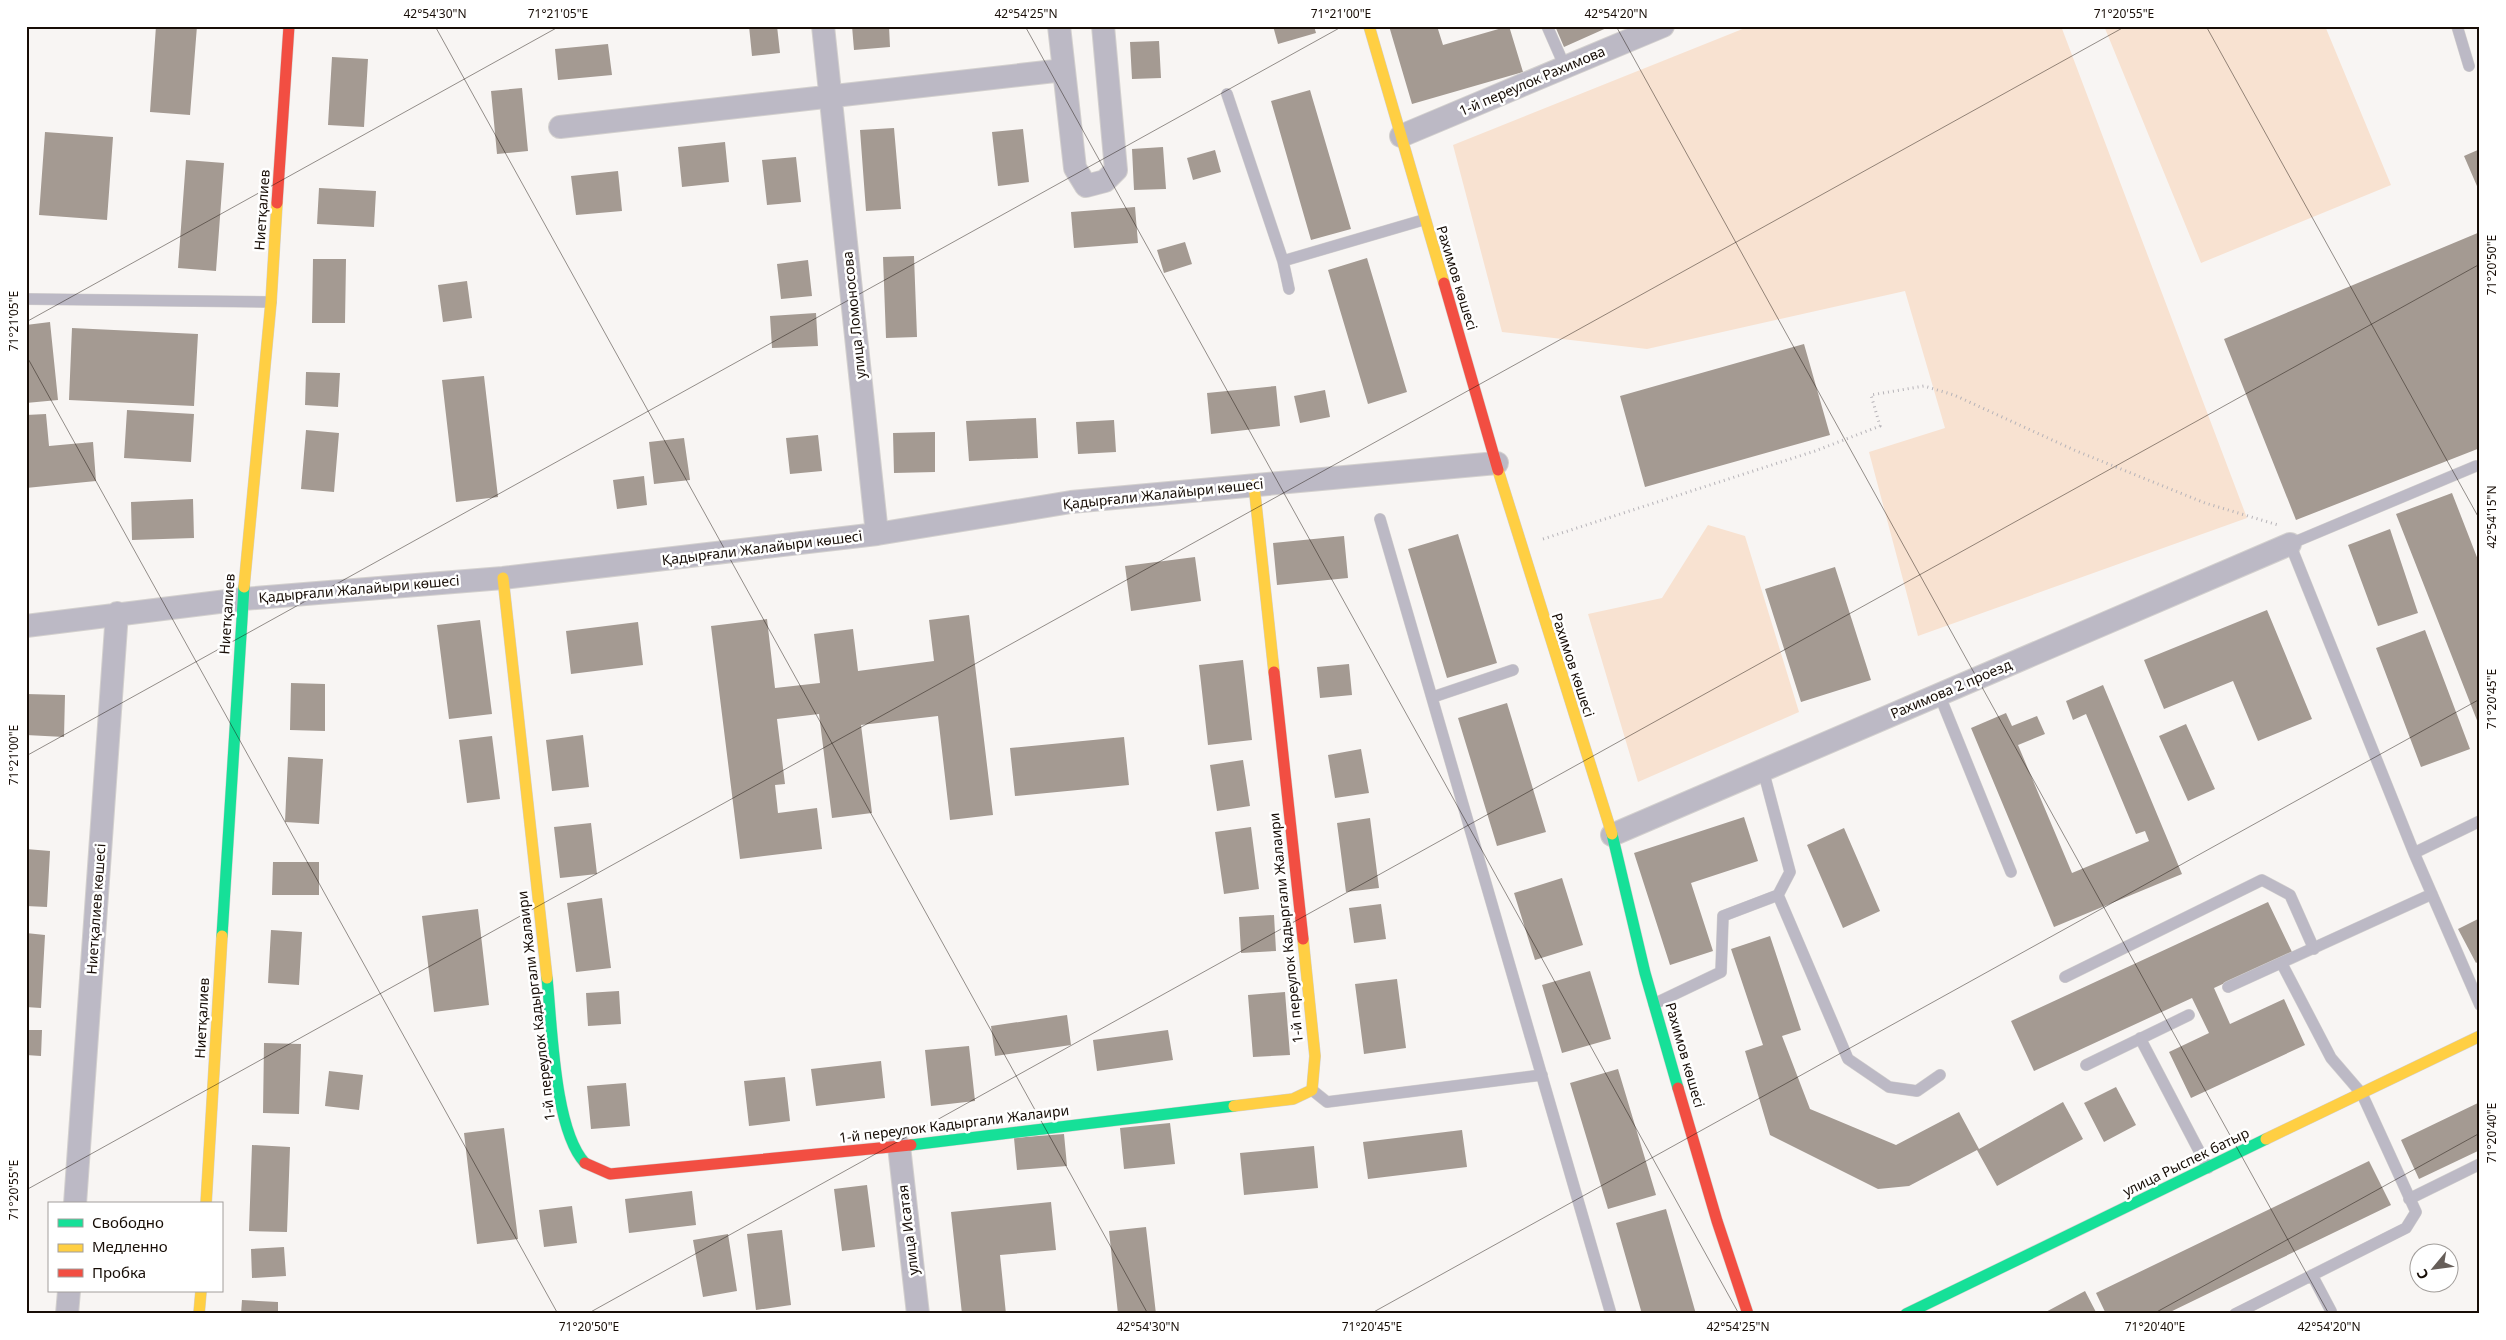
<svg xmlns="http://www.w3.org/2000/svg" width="2506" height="1340" viewBox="0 0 2506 1340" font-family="'Noto Sans',sans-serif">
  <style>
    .green { fill: #f8e2d1 }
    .building { fill: #a49a92 }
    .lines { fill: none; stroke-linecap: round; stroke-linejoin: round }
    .lane-casing { stroke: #d3d0ce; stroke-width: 12 }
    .street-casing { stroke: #d3d0ce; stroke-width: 24 }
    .fast-casing { stroke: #d3d0ce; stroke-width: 12 }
    .slow-casing { stroke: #d3d0ce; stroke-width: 12 }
    .jam-casing { stroke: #d3d0ce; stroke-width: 12 }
    .path { stroke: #b6b3b8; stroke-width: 3; stroke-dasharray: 1 4; stroke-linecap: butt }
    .lane { stroke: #bcb9c5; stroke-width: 11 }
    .street { stroke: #bcb9c5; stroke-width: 22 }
    .fast { stroke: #16e098; stroke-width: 11 }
    .slow { stroke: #ffcf43; stroke-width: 11 }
    .jam { stroke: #f24e42; stroke-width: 11 }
    .ticks { fill: none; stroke: #170d06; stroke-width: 1; stroke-opacity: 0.45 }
    .labels { text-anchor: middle; stroke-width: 5; stroke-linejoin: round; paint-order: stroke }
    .street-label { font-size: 14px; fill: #170d06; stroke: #fff }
    .neatline { fill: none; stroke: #170d06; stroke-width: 2 }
    .ticks-label { font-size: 12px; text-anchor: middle; fill: #170d06 }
  </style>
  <rect width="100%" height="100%" fill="#f8f5f3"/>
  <path class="green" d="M 1750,26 L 2061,26 L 2247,518 L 1918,636 L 1869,452 L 1945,428 L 1905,291 L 1647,349 L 1502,332 L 1453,145 Z
    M 2104,26 L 2325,26 L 2391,185 L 2201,263 Z
    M 1708,525 L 1745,536 L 1799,712 L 1638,782 L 1588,614 L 1662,598 Z"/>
  <path class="building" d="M 156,26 L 197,26 L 190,115 L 150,112 Z
    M 749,26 L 777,26 L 780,53 L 752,56 Z
    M 852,26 L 889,26 L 890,47 L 854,50 Z
    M 1273,26 L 1314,26 L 1316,33 L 1278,44 Z
    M 1389,26 L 1437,26 L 1443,45 L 1509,26 L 1523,72 L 1412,104 Z
    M 1555,26 L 1611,26 L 1564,47 Z
    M 1159,41 L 1161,78 L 1132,79 L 1130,42 Z
    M 608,44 L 612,75 L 558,80 L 555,49 Z
    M 332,57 L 368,59 L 364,127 L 328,125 Z
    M 522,88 L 528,151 L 497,154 L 491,91 Z
    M 1310,90 L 1351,229 L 1311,240 L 1271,101 Z
    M 894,128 L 901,209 L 866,211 L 860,130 Z
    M 1023,129 L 1029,182 L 998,186 L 992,132 Z
    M 45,132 L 113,137 L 107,220 L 39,215 Z
    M 725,142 L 729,182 L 682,187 L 678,147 Z
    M 1163,147 L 1166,189 L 1134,190 L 1132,149 Z
    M 2480,149 L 2480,193 L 2464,156 Z
    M 1215,150 L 1221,172 L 1193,180 L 1187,158 Z
    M 796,157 L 801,202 L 767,205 L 762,160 Z
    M 186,160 L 224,163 L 216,271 L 178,268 Z
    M 618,171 L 622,211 L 576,215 L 571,176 Z
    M 319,188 L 376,191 L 374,227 L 317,224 Z
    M 1135,207 L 1138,243 L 1074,248 L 1071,212 Z
    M 2480,232 L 2480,448 L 2296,520 L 2224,339 Z
    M 1185,242 L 1192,264 L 1164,273 L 1157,250 Z
    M 914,256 L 917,337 L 886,338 L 883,257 Z
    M 1367,258 L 1407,392 L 1368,404 L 1328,270 Z
    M 313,259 L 346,259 L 345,323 L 312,323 Z
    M 808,260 L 812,296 L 781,299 L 777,264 Z
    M 467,281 L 472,318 L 443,322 L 438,285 Z
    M 816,313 L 818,346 L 772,348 L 770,316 Z
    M 50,322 L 58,400 L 26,403 L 26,325 Z
    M 72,328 L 198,334 L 194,406 L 69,400 Z
    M 1804,344 L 1830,435 L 1645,487 L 1620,396 Z
    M 306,372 L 340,373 L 338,407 L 305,405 Z
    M 484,376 L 498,497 L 456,502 L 442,380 Z
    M 1276,386 L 1280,426 L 1211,434 L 1207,393 Z
    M 1325,390 L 1330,417 L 1300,423 L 1294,396 Z
    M 127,410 L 194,414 L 191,462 L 124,458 Z
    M 46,414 L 49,446 L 93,442 L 96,481 L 26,488 L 26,415 Z
    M 1036,418 L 1038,458 L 969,461 L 966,421 Z
    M 1114,420 L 1116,452 L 1078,454 L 1076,422 Z
    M 306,430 L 339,433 L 334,492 L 301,489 Z
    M 935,432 L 935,472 L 894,473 L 893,433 Z
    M 818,435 L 822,471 L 790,474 L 786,438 Z
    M 684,438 L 690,480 L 654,484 L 649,442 Z
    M 644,476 L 647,505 L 617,509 L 613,480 Z
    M 2452,493 L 2480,565 L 2480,728 L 2396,514 Z
    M 193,499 L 194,538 L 132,540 L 131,502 Z
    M 2390,529 L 2418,613 L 2378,626 L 2348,545 Z
    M 1458,534 L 1497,663 L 1447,678 L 1408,549 Z
    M 1344,536 L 1348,578 L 1277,585 L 1273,543 Z
    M 1195,557 L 1201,601 L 1131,611 L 1125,566 Z
    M 1835,567 L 1871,680 L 1801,702 L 1765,589 Z
    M 2267,610 L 2312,719 L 2258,741 L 2233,681 L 2164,709 L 2144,660 Z
    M 969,615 L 993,815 L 950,820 L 938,716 L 861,725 L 872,813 L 832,818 L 819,714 L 777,719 L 785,784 L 775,785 L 778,813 L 817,808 L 822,849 L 740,859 L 711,626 L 767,619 L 775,688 L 820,683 L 814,634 L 853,629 L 858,671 L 934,661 L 929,620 Z
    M 480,620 L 492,714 L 449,719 L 437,625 Z
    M 638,622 L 643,665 L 571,674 L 566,631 Z
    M 2425,630 L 2470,749 L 2421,767 L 2376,648 Z
    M 1243,660 L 1252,740 L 1208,745 L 1199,665 Z
    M 1349,664 L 1352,695 L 1320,698 L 1317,667 Z
    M 291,683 L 325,684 L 325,731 L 290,730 Z
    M 2103,685 L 2182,874 L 2054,927 L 1971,728 L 2006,713 L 2012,726 L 2037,716 L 2045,734 L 2018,745 L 2072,873 L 2149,841 L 2145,831 L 2136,834 L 2086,714 L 2073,720 L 2066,701 Z
    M 26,694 L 65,695 L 64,737 L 26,735 Z
    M 1507,703 L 1546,832 L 1497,846 L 1458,718 Z
    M 2186,724 L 2215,789 L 2188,801 L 2159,736 Z
    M 583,735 L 589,787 L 552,791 L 546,740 Z
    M 492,736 L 500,799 L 467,803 L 459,740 Z
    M 1124,737 L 1129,785 L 1015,796 L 1010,748 Z
    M 1361,749 L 1369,793 L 1335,798 L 1328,755 Z
    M 288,757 L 323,759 L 319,824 L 285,822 Z
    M 1243,760 L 1250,806 L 1217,811 L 1210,765 Z
    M 1744,817 L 1758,861 L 1691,883 L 1713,951 L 1670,965 L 1634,853 Z
    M 1370,818 L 1379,888 L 1346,892 L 1337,823 Z
    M 591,823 L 597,874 L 560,878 L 554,827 Z
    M 1251,827 L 1259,889 L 1224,894 L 1215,832 Z
    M 1844,828 L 1880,911 L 1843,928 L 1807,845 Z
    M 26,849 L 50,851 L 47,907 L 26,906 Z
    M 273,862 L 319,862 L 319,895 L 272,895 Z
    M 1562,878 L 1583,945 L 1535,960 L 1514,893 Z
    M 602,898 L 611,968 L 576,972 L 567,903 Z
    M 2268,902 L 2292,952 L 2214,988 L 2230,1024 L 2284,999 L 2305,1045 L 2191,1098 L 2169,1052 L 2209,1033 L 2192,998 L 2034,1071 L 2011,1021 Z
    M 1381,904 L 1386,939 L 1354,943 L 1349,908 Z
    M 478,909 L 489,1005 L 434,1012 L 422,916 Z
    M 1274,915 L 1276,951 L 1241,953 L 1239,917 Z
    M 2480,918 L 2480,960 L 2476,963 L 2458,929 Z
    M 271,930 L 302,932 L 299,985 L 268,983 Z
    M 26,933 L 45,935 L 41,1008 L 26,1007 Z
    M 1770,936 L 1801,1030 L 1782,1036 L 1810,1109 L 1896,1145 L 1959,1112 L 1979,1149 L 2063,1102 L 2083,1139 L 1997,1186 L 1977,1150 L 1909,1186 L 1878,1189 L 1770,1135 L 1745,1051 L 1763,1045 L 1731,949 Z
    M 1590,971 L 1611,1039 L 1562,1053 L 1542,985 Z
    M 1397,979 L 1406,1048 L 1364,1054 L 1355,984 Z
    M 619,991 L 621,1024 L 588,1026 L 586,993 Z
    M 1285,992 L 1290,1055 L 1253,1057 L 1248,995 Z
    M 1067,1015 L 1071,1045 L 995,1056 L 991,1026 Z
    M 26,1030 L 42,1030 L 41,1056 L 26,1055 Z
    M 1168,1030 L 1173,1060 L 1097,1071 L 1093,1040 Z
    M 264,1043 L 301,1044 L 299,1114 L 263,1113 Z
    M 969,1046 L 975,1101 L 931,1106 L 925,1050 Z
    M 881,1061 L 885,1098 L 816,1106 L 811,1069 Z
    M 1618,1069 L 1656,1195 L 1608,1209 L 1570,1083 Z
    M 329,1071 L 363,1075 L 359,1110 L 325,1106 Z
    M 785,1077 L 790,1121 L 749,1126 L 744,1081 Z
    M 626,1083 L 630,1126 L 591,1129 L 587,1086 Z
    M 2116,1087 L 2136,1125 L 2104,1142 L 2084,1103 Z
    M 2480,1102 L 2480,1150 L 2419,1179 L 2401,1140 Z
    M 1170,1123 L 1175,1164 L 1124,1169 L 1120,1128 Z
    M 504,1128 L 518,1239 L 477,1244 L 464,1133 Z
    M 1462,1130 L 1467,1167 L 1368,1179 L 1363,1142 Z
    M 1064,1134 L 1067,1166 L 1017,1170 L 1014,1138 Z
    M 252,1145 L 290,1147 L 287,1232 L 249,1231 Z
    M 1314,1146 L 1318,1188 L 1244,1195 L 1240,1153 Z
    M 2369,1161 L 2391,1205 L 2166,1314 L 2106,1314 L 2096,1293 Z
    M 867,1185 L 875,1247 L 842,1251 L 834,1189 Z
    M 692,1191 L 696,1225 L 629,1233 L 625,1199 Z
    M 1051,1202 L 1056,1250 L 1000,1255 L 1006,1314 L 962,1314 L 951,1212 Z
    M 572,1206 L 577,1243 L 544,1247 L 539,1210 Z
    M 1666,1209 L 1696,1314 L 1642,1314 L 1616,1223 Z
    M 1146,1227 L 1156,1314 L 1118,1314 L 1109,1231 Z
    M 782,1230 L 791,1305 L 756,1310 L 747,1234 Z
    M 728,1234 L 737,1291 L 703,1297 L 693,1240 Z
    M 284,1247 L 286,1276 L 252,1278 L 251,1249 Z
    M 2085,1291 L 2097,1314 L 2042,1314 Z
    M 242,1300 L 278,1302 L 278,1314 L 241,1314 Z"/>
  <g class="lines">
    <defs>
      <path id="lane" d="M 1547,26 L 1565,67
        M 2457,26 L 2469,66
        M 1227,94 L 1283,261 L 1289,289
        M 1283,261 L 1423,220
        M 26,299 L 271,302
        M 2476,466 L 2290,544 L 2414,853 L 2480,1005
        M 1380,519 L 1611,1314
        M 1939,694 L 2011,872
        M 1433,697 L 1513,670
        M 1763,770 L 1790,872 L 1778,895 L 1848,1059 L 1889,1087 L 1917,1091 L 1940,1075
        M 2414,853 L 2480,821
        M 2065,977 L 2262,880 L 2290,895 L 2314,949
        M 2228,987 L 2432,894
        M 1654,1004 L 1721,972 L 1723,916 L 1778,895
        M 2140,1038 L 2208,1168
        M 2086,1065 L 2189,1015
        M 1312,1090 L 1327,1102 L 1542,1075
        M 2409,1199 L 2480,1164
        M 2312,1275 L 2331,1311
        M 2235,1314 L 2406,1228 L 2416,1212 L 2362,1094 L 2331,1058 L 2282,964"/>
      <path id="street" d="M 823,26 L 877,534
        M 1059,26 L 1075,168 L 1086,186 L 1105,181 L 1116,170 L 1103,26
        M 560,127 L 1064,70
        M 1401,136 L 1663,26
        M 26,626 L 243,599 L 503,578 L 877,534 L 1071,502 L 1497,463
        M 1612,835 L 2290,544
        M 899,1146 L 918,1314
        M 75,1204 L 117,613
        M 67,1314 L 69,1291"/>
      <path id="fast" d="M 1612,834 L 1645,973 L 1678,1088
        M 222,936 L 244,587
        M 547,978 C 552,1025 554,1130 585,1163
        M 911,1145 L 1234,1106
        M 1906,1314 L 2266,1139"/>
      <path id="slow" d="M 1369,26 L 1444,283
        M 1498,470 L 1612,834
        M 1254,485 L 1274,672
        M 503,578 L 547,978
        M 244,587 L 271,302 L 277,203
        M 1234,1106 L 1293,1099 L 1312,1090 L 1315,1056 L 1303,939
        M 2266,1139 L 2480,1036
        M 206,1204 L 222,936
        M 199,1314 L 201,1291"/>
      <path id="jam" d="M 277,203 L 289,26
        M 1444,283 L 1498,470
        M 1274,672 L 1303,939
        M 1678,1088 L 1717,1221 L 1748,1314
        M 585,1163 L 610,1174 L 911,1145"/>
    </defs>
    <use href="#lane" class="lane-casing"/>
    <use href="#street" class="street-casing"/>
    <use href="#fast" class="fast-casing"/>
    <use href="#slow" class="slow-casing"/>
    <use href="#jam" class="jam-casing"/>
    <path class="path" d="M 1543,539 L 1815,451 L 1880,426 L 1871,395 L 1924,386 L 1954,395 L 2074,450 L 2205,503 L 2278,525"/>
    <use href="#lane" class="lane"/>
    <use href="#street" class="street"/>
    <use href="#fast" class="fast"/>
    <use href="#slow" class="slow"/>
    <use href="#jam" class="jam"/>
  </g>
  <path class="ticks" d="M 435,26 L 1148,1314M 1025,26 L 1739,1314M 1616,26 L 2329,1314M 2206,26 L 2480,520M 26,322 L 560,26M 26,355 L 558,1314M 26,756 L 1343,26M 26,1190 L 2126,26M 587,1314 L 2480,264M 1370,1314 L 2480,699M 2153,1314 L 2480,1133"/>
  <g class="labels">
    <g class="street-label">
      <text transform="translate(1532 81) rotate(-23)" y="5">1-й переулок Рахимова</text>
      <text transform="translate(262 210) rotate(-86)" y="5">Ниетқалиев</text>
      <text transform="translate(1457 278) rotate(73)" y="5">Рахимов көшесі</text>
      <text transform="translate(854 315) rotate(-96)" y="5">улица Ломоносова</text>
      <text transform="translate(1163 494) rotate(-6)" y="5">Қадырғали Жалайыри көшесі</text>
      <text transform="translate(762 548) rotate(-7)" y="5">Қадырғали Жалайыри көшесі</text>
      <text transform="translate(359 589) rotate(-5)" y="5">Қадырғали Жалайыри көшесі</text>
      <text transform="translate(227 614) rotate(-86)" y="5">Ниетқалиев</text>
      <text transform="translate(1573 665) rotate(72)" y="5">Рахимов көшесі</text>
      <text transform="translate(1951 689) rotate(-23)" y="5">Рахимова 2 проезд</text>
      <text transform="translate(96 909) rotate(-86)" y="5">Ниетқалиев көшесі</text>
      <text transform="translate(1286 928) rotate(-96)" y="5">1-й переулок Кадыргали Жалаири</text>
      <text transform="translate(536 1006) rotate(-97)" y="5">1-й переулок Кадыргали Жалаири</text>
      <text transform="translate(202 1018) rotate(-87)" y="5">Ниетқалиев</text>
      <text transform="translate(1685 1055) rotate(74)" y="5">Рахимов көшесі</text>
      <text transform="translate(954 1124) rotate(-7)" y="5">1-й переулок Кадыргали Жалаири</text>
      <text transform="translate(2186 1162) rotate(-26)" y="5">улица Рыспек батыр</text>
      <text transform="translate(908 1230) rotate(-97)" y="5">улица Исатая</text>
    </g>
  </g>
  <rect width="2506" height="1340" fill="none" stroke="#ffffff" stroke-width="55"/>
  <rect x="48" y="1202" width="175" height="90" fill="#ffffff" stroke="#a29e9b"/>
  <rect x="58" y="1219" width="25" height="8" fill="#16e098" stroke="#a29e9b"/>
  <text x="92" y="1228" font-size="15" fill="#170d06">Свободно</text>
  <rect x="58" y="1244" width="25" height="8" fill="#ffcf43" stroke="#a29e9b"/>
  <text x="92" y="1252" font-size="15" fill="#170d06">Медленно</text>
  <rect x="58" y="1269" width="25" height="8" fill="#f24e42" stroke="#a29e9b"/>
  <text x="92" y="1278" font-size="15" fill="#170d06">Пробка</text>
  <g transform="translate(2434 1268) rotate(241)"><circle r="24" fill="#ffffff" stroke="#a29e9b"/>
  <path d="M0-4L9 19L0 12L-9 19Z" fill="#665e59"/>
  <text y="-8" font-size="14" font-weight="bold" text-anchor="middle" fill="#170d06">С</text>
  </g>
  <rect x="28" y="28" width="2450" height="1284" class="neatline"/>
  <g class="ticks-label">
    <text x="435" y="18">42°54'30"N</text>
    <text x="558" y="18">71°21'05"E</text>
    <text x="1026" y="18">42°54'25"N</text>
    <text x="1341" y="18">71°21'00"E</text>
    <text x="1616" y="18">42°54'20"N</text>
    <text x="2124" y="18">71°20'55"E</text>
    <text transform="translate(2492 265) rotate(-90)" y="4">71°20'50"E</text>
    <text transform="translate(14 321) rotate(-90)" y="4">71°21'05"E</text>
    <text transform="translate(2492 517) rotate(-90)" y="4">42°54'15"N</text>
    <text transform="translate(2492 699) rotate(-90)" y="4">71°20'45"E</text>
    <text transform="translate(14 755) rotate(-90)" y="4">71°21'00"E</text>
    <text transform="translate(2492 1133) rotate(-90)" y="4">71°20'40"E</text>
    <text transform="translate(14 1190) rotate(-90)" y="4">71°20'55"E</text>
    <text x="589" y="1331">71°20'50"E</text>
    <text x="1148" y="1331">42°54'30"N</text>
    <text x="1372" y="1331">71°20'45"E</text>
    <text x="1738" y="1331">42°54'25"N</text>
    <text x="2155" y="1331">71°20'40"E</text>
    <text x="2329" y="1331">42°54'20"N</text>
  </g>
</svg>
